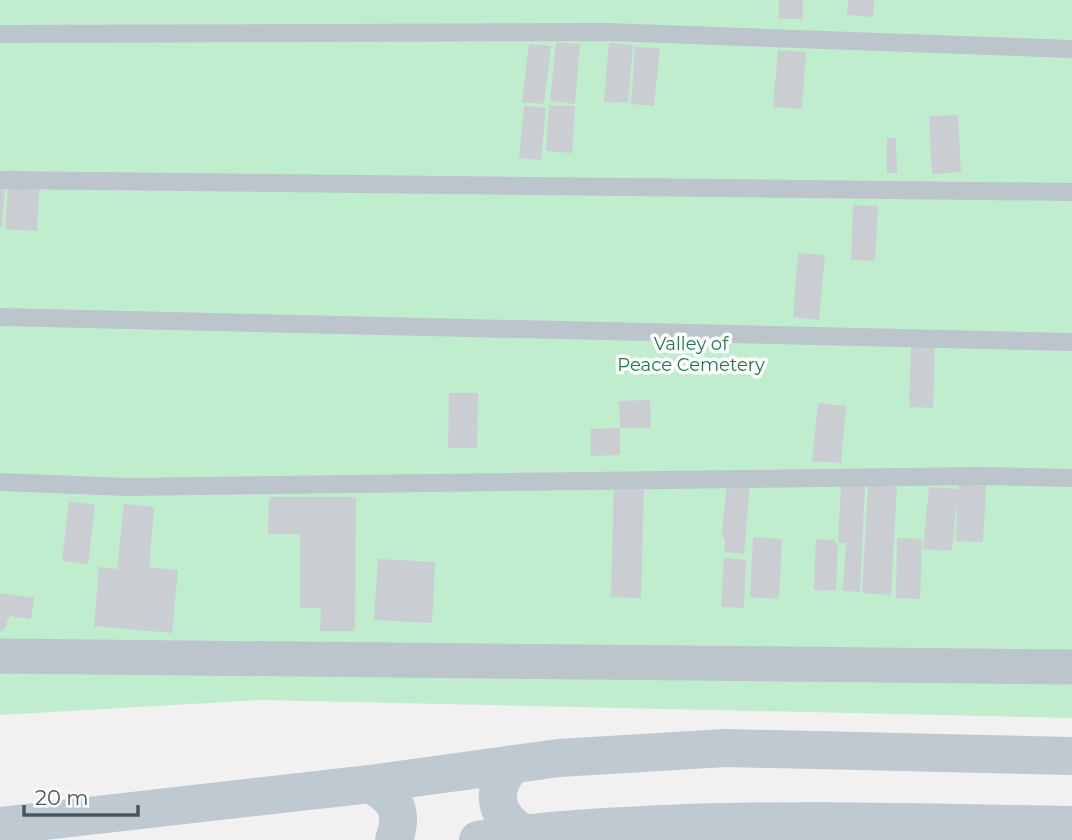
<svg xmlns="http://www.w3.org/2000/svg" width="1072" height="840" viewBox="0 0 1072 840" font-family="Montserrat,sans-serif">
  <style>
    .green { fill: #c1edcf }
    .building { fill: #cacdd2 }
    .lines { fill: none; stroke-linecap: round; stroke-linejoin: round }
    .service { stroke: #bcc5cc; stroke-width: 18 }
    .minor { stroke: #bcc5cc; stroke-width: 35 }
    .secondary { stroke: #bec9d2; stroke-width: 38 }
    .labels { text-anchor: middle; stroke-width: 7; stroke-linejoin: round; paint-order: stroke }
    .park-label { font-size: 18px; fill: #1c7a45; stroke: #fff }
  </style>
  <rect width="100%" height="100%" fill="#f2f0f0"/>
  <path class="green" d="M 0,0 L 1072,0 L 1072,718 L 261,700 L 0,715 Z"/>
  <path class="building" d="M 779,0 L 803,0 L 803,19 L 779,19 Z
    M 848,0 L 874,0 L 873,17 L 847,15 Z
    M 556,42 L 580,44 L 575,104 L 550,101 Z
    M 609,43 L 633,45 L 628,103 L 604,102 Z
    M 529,44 L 551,46 L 544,104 L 522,102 Z
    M 635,47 L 660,48 L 654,106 L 631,104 Z
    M 778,50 L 806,52 L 802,109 L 773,107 Z
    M 549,105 L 575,106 L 572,153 L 546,151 Z
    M 524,106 L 546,108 L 541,160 L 519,158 Z
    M 958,115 L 961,172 L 932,174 L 929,116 Z
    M 887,138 L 896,138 L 897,173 L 887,173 Z
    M 9,170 L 40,173 L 37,231 L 5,229 Z
    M 0,173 L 6,174 L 2,227 L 0,227 Z
    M 853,205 L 878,206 L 875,261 L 851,260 Z
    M 798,253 L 825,255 L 819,320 L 793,317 Z
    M 911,347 L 935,347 L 933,408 L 909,407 Z
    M 449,393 L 478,393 L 477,448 L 448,448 Z
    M 650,400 L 651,428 L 620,428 L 619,401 Z
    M 818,403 L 846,406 L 841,463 L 812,461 Z
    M 620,428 L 620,455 L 591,456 L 591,429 Z
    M 727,481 L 750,483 L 744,554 L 724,552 L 725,541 L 722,533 Z
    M 614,483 L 644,484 L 641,598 L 611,597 Z
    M 960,484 L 986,486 L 983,542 L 956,541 L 957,499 L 952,551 L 923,549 L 929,487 L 958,489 Z
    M 841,485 L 865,486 L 860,592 L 843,591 L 846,543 L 838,543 Z
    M 868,485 L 897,487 L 891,595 L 862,593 Z
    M 269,497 L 356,497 L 355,631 L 320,631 L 321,608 L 300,608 L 300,534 L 268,534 Z
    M 69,501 L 95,505 L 88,564 L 62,561 Z
    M 124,504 L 154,507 L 149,567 L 178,570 L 172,633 L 94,626 L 99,567 L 117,569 Z
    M 753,537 L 782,539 L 779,599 L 750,597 Z
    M 897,538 L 922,539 L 920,599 L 896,598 Z
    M 816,539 L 834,540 L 838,546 L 836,591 L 814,590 Z
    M 724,558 L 746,560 L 744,608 L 721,607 Z
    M 378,559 L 435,562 L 432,623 L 374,620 Z
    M 0,593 L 34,598 L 31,619 L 10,616 L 3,631 L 0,631 Z"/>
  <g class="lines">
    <path class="service" d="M 0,34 L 608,32 L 1072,49
      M 0,180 L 1072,192
      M 0,317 L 1072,342
      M 0,482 L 127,487 L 984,476 L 1072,478"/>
    <path class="minor" d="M 0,656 L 1072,667"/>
    <path class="secondary" d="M 513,764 C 490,789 493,815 523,833
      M 370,784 C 396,798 404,811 394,840
      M 0,826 L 370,784 L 559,758 L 725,748 L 1072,756
      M 478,840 C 539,830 601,827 663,824 C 799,818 936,823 1072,825"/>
  </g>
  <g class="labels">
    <g class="park-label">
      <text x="691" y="350">Valley of<tspan x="691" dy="21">Peace Cemetery</tspan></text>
    </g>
  </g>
  <path d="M24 805v10h114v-10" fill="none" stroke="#49545c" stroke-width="3.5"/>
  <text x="35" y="805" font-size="21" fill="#49545c" stroke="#ffffff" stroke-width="5" paint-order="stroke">20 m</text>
</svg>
